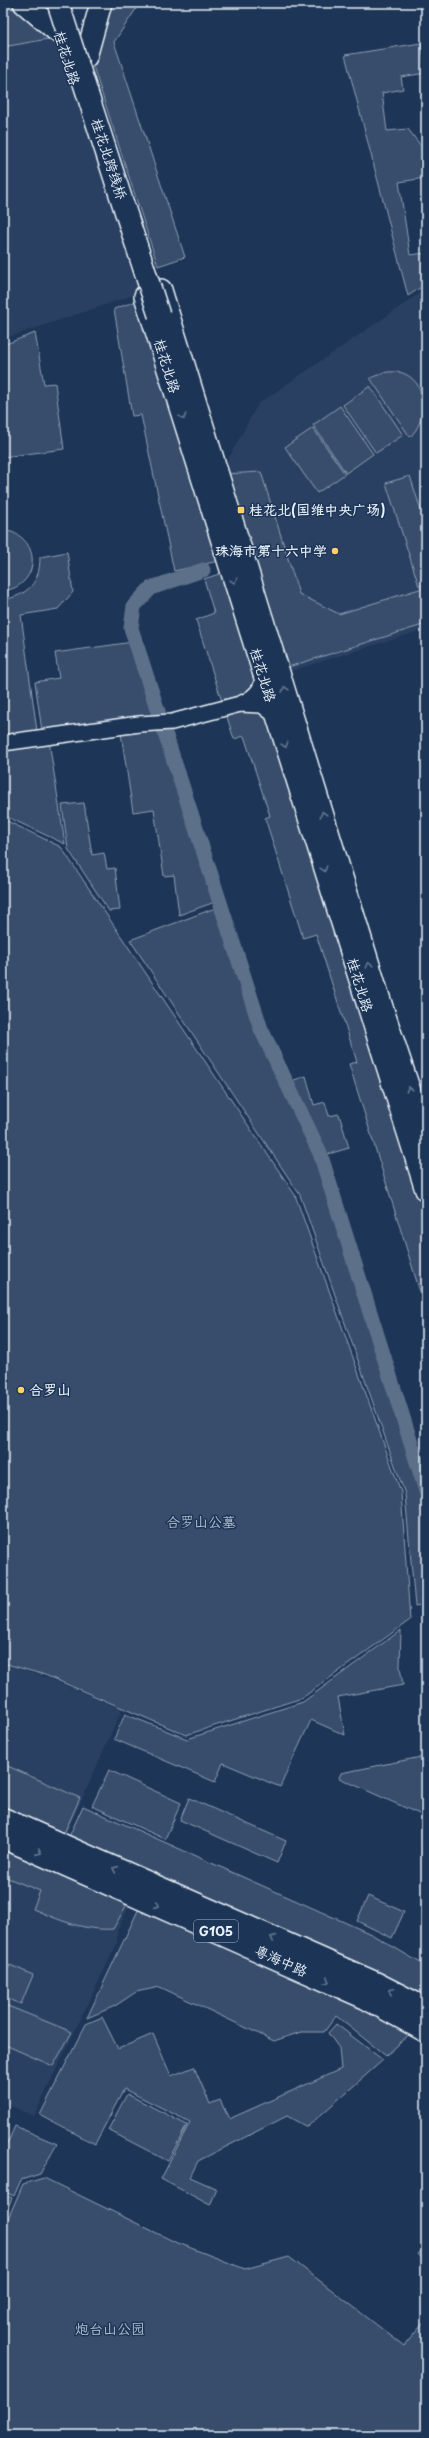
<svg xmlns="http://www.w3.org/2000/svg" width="429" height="2438" viewBox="0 0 429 2438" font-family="'Playpen Sans','LXGW WenKai TC',sans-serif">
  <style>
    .built { fill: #2a4162 }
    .green { fill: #374d6c; stroke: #909fb2 }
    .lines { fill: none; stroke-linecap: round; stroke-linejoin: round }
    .canal { stroke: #5d7089; stroke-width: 15 }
    .street-casing { stroke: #e8f1f8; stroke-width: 18 }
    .secondary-casing { stroke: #e8f1f8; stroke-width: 24 }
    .highway-casing { stroke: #e8f1f8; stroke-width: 25 }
    .street { stroke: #1d3557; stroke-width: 15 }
    .secondary { stroke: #1d3557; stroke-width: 21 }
    .highway { stroke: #1d3557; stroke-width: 22 }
    .secondary-bridge-casing { stroke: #e8f1f8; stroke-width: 24; stroke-linecap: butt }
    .secondary-bridge { stroke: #1d3557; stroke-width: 21 }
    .oneway { stroke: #64778f }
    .poi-dot { fill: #ffd166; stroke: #1d3557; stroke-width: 1.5 }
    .labels { text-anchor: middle; stroke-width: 3; stroke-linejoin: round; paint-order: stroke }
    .shield { fill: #1d3557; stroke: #abb9c8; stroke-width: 1 }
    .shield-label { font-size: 13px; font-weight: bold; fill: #e8f1f8 }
    .street-label { font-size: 14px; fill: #e8f1f8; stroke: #1d3557 }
    .poi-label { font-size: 14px; font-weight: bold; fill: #e8f1f8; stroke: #1d3557; text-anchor: start }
    .park-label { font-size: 14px; fill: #b3c0ce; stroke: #1d3557 }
  </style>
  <rect width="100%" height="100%" fill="#1d3557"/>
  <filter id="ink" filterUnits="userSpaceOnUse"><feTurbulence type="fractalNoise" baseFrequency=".025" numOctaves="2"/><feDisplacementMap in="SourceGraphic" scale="8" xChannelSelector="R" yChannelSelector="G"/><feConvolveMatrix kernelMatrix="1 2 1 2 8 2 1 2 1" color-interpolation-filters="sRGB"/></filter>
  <g filter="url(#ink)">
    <path class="built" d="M 3,3 L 20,3 L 56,32 L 143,292 L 3,339 Z
      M 426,289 L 426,629 L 281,674 L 220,474 L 258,404 Z
      M 3,1664 L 45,1677 L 122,1709 L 62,1844 L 3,1817 Z
      M 3,1838 L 134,1896 L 117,1931 L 117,1943 L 34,2116 L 3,2103 Z"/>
    <path class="green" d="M 3,3 C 24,3 39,25 53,38 L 3,47 Z
      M 104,3 L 140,3 L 114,42 L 185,257 L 158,266 L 90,57 Z
      M 421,43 L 426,73 L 401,77 L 403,89 L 382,93 L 387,131 L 408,129 L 421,146 L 425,178 L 399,182 L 410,255 L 426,253 L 426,284 L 408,296 L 345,55 Z
      M 142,299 L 223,560 L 174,571 L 141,415 L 132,416 L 114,309 Z
      M 35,333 L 44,384 L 55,383 L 64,449 L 3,457 L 3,345 Z
      M 387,372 C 392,372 399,371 405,374 C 429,385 427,421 410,437 L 370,378 Z
      M 370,386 L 403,435 L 376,453 L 343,405 Z
      M 340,406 L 373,454 L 346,473 L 313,425 Z
      M 313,428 L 345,474 L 317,493 L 285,447 Z
      M 261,472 L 299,594 L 339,614 L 426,587 L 426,624 L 285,668 L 224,474 Z
      M 410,476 L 426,526 L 426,584 L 419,586 L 386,483 Z
      M 3,530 C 42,535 42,586 3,591 Z
      M 67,552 L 73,592 L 58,609 L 21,615 L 37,731 L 3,736 L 3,600 C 28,595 40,583 40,557 Z
      M 228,571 L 426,1198 L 426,1311 L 349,1064 L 357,1062 L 316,934 L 303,938 L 265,818 L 270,816 L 244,736 L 234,739 L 196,620 L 214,613 L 204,579 Z
      M 133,642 L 155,716 L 42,731 L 35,682 L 59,678 L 55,653 Z
      M 159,727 L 215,902 L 179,915 L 174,875 L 164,876 L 154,809 L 133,812 L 121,733 Z
      M 49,741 L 65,844 L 3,815 L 3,748 Z
      M 84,803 L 92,855 L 104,853 L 107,869 L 115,868 L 120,910 L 109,911 L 68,849 L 62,805 Z
      M 3,819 L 61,847 L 295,1195 L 401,1492 L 410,1620 L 302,1698 L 186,1735 L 45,1675 L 3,1663 Z
      M 218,907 L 257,1027 L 317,1151 L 426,1498 L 426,1604 L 415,1606 L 405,1494 L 300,1195 L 130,940 Z
      M 306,1076 L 314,1105 L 325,1102 L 329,1116 L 339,1114 L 349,1148 L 325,1155 L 291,1081 Z
      M 401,1630 L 400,1667 L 403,1685 L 338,1697 L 345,1735 L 311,1720 L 280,1787 L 223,1763 L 215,1782 L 114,1739 L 125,1714 L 187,1739 L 303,1702 Z
      M 426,1756 L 426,1817 L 339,1778 L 341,1773 Z
      M 3,1764 L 80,1798 L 61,1840 L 3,1814 Z
      M 109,1770 L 181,1803 L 165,1839 L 92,1806 Z
      M 189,1798 L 286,1841 L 277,1863 L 180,1820 Z
      M 83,1806 L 371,1934 L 426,1966 L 426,2005 L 66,1843 Z
      M 3,1841 L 131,1897 L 113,1929 C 84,1931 59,1920 33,1909 L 40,1891 L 3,1876 Z
      M 368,1896 L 404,1912 L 392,1938 L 357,1921 Z
      M 141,1904 L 414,2030 L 386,2056 L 336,2016 L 324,2032 L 301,2032 L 274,2041 L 160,1987 L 136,1992 L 115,2006 L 87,2018 Z
      M 10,1965 L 33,1975 L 21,2004 L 3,1997 L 3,1978 Z
      M 3,2004 L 72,2032 L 53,2066 L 3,2044 Z
      M 102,2017 L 118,2049 L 153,2034 L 171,2076 L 194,2067 L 210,2104 L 220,2100 L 229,2119 L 341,2069 L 339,2048 L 328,2033 L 336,2024 L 383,2060 L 307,2127 L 287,2116 L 198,2161 L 190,2177 L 217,2189 L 210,2205 L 161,2179 L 190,2122 L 124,2089 L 95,2144 L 40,2115 L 86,2024 Z
      M 127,2094 L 187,2125 L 168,2161 L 108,2130 Z
      M 15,2126 L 57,2144 L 40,2174 L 21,2180 L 14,2196 L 3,2191 L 3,2153 Z
      M 44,2178 L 173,2241 L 245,2269 L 289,2257 L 404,2346 L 426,2320 L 426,2435 L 3,2435 L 3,2230 L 23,2184 Z
      M 3,2194 L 12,2198 L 3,2220 Z
      M 426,2246 L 426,2262 L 418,2254 Z"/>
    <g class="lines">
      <path class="canal" d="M 203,570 L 151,588 L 134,606 L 131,628 L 261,1029 L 320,1153 L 426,1491"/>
      <defs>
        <path id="street" d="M 263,677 C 263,691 252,699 240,704 L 262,705 L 275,715
          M 3,743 L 139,724 L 172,722 L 240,704"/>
        <path id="secondary" d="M 24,3 L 58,32
          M 86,57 L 101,3
          M 161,290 L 382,1007 L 426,1139
          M 145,296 L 426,1190"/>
        <path id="highway" d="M 3,1819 L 375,1983 L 426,2009
          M 3,1837 L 366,1998 L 426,2031"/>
      </defs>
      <use href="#street" class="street-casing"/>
      <use href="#secondary" class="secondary-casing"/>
      <use href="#highway" class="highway-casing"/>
      <use href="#street" class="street"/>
      <use href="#secondary" class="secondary"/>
      <use href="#highway" class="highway"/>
      <defs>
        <path id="secondary-bridge" d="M 58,3 L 159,315"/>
      </defs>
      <use href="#secondary-bridge" class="secondary-bridge-casing"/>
      <use href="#secondary-bridge" class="secondary-bridge"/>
    </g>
    <defs><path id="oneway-chevron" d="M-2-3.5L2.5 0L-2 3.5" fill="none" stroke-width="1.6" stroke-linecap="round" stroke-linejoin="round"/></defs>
    <g class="oneway">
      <use href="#oneway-chevron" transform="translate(183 417) rotate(73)"/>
      <use href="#oneway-chevron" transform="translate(234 581) rotate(73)"/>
      <use href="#oneway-chevron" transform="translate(285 689) rotate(-107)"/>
      <use href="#oneway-chevron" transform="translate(285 745) rotate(73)"/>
      <use href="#oneway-chevron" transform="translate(323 814) rotate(-107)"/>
      <use href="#oneway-chevron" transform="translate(324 869) rotate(73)"/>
      <use href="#oneway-chevron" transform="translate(369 965) rotate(-107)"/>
      <use href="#oneway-chevron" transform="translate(409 1089) rotate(-108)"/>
      <use href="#oneway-chevron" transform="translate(39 1852) rotate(24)"/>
      <use href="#oneway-chevron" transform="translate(115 1869) rotate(-156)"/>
      <use href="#oneway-chevron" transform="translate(157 1905) rotate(24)"/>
      <use href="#oneway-chevron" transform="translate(273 1938) rotate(-156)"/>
      <use href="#oneway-chevron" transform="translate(327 1981) rotate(24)"/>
      <use href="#oneway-chevron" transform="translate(391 1991) rotate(-153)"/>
    </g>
  </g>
  <g class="poi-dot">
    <rect x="237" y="506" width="8" height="8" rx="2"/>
    <circle cx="335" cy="551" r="4"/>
    <circle cx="21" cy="1390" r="4"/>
  </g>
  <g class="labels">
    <rect class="shield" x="194" y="1920" width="44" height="22" rx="3"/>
    <g class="shield-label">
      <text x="216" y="1936">G105</text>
    </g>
    <g class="street-label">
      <text transform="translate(67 58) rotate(73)" y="5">桂花北路</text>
      <text transform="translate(109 159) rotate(72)" y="5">桂花北跨线桥</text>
      <text transform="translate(167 366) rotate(73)" y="5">桂花北路</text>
      <text transform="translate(263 675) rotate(73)" y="5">桂花北路</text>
      <text transform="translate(360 985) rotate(73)" y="5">桂花北路</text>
      <text transform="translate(281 1961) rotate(24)" y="5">粤海中路</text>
    </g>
    <g class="poi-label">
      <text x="249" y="515">桂花北(国维中央广场)</text>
      <text x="327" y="556" text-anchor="end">珠海市第十六中学</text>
      <text x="29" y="1395">合罗山</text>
    </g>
    <g class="park-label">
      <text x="201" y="1527">合罗山公墓</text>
      <text x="110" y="2334">炮台山公园</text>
    </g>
  </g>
  <rect width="429" height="2438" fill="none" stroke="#1d3557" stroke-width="16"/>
  <rect x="8" y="8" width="413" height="2422" fill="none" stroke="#e8f1f8" stroke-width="1.5" filter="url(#ink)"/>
</svg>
